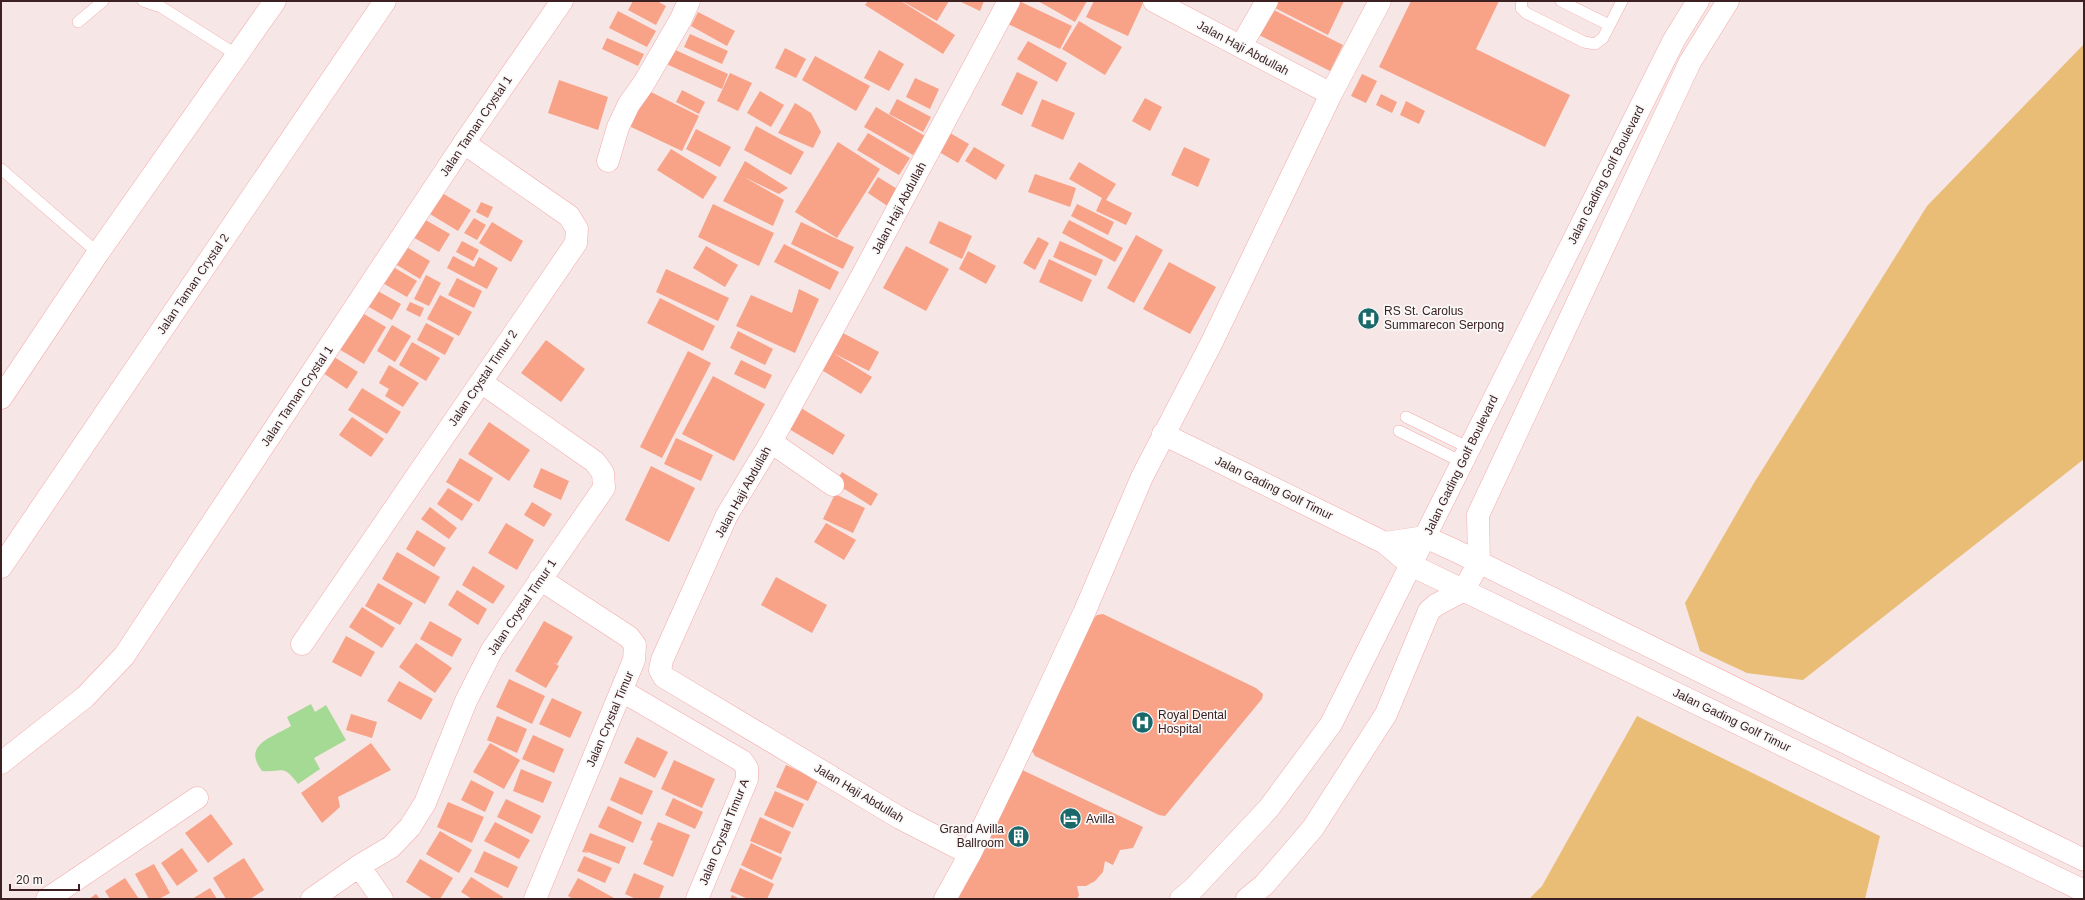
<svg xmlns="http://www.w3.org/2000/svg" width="2085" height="900" viewBox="0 0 2085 900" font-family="Arial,sans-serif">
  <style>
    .green { fill: #eabd77 }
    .water { fill: #a5da94 }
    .building { fill: #f8a287 }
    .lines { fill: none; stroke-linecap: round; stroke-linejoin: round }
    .service-casing { stroke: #f5a9aa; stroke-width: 12 }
    .minor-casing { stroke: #f5a9aa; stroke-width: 23 }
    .secondary-casing { stroke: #f5a9aa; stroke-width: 23 }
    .service { stroke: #fff; stroke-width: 11 }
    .minor { stroke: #fff; stroke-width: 22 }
    .secondary { stroke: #fff; stroke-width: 22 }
    .labels { text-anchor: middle; stroke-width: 3.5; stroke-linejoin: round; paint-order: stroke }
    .street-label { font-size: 12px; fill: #3d2021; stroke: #f8f8f8 }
    .poi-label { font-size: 12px; fill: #3d2021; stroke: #f8f8f8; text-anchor: start }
  </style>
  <rect width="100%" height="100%" fill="#f7e6e6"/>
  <path class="green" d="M 2084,44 L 2084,459 L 1803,680 L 1747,673 L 1700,651 L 1685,603 L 1754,483 L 1927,206 Z
    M 1637,716 L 1880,836 L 1865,899 L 1529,899 L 1542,886 Z"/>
  <path class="water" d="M 311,704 L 315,712 L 326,705 L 346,740 L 314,758 L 320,769 L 298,784 C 282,763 283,773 262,771 C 242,745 271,738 291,726 L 287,717 Z"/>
  <path class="building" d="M 633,1 L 657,1 L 666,6 L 656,25 L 628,10 Z
    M 868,1 L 901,1 L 955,35 L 943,54 L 865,5 Z
    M 902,1 L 949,1 L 937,21 Z
    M 959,1 L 984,1 L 980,11 Z
    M 1019,1 L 1072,26 L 1060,49 L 1008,24 Z
    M 1038,1 L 1087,1 L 1075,22 Z
    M 1094,1 L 1144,1 L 1128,36 L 1086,17 Z
    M 1277,1 L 1344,1 L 1328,35 L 1273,7 Z
    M 1411,1 L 1499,1 L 1476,49 L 1570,95 L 1545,147 L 1379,67 Z
    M 1268,7 L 1343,45 L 1330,71 L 1255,33 Z
    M 618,11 L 656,31 L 647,47 L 609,28 Z
    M 698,12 L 735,31 L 727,46 L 691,26 Z
    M 1079,21 L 1122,47 L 1105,75 L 1062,49 Z
    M 690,34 L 728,51 L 722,64 L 684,47 Z
    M 607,38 L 644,54 L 638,66 L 602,49 Z
    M 1028,41 L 1067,63 L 1057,82 L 1017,59 Z
    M 671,48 L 728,74 L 722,89 L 664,63 Z
    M 785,48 L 806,59 L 796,78 L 775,68 Z
    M 879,50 L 904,64 L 889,91 L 864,78 Z
    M 815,56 L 870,86 L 856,111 L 802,80 Z
    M 1017,72 L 1038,82 L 1022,115 L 1001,105 Z
    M 730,73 L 752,83 L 738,111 L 717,101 Z
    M 1362,74 L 1377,81 L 1366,103 L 1351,96 Z
    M 915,78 L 939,89 L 930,109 L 906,97 Z
    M 559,80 L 608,97 L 598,130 L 548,113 Z
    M 647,90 L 699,116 L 682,151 L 629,126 Z
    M 682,90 L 705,102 L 699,114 L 676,102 Z
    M 760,91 L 784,105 L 771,127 L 747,113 Z
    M 1381,94 L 1397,102 L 1392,113 L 1376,105 Z
    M 1145,98 L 1162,107 L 1150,131 L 1132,121 Z
    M 897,99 L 931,117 L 923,132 L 889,114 Z
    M 1042,99 L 1075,113 L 1063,140 L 1031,126 Z
    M 1406,101 L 1425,111 L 1419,124 L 1400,115 Z
    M 795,103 L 811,113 L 821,132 L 813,148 L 778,133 Z
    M 876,107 L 925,136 L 913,155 L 864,127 Z
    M 756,126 L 804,152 L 791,175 L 744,150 Z
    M 696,129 L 731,147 L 720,167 L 686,149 Z
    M 868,133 L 910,158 L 899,175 L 857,150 Z
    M 950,133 L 969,144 L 958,163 L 939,152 Z
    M 838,142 L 880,169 L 837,238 L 795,212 Z
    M 974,147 L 1005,165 L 996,180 L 965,161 Z
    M 1184,147 L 1210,159 L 1198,187 L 1171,175 Z
    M 671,149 L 717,177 L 703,199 L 657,170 Z
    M 745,161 L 788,188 L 779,194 L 744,177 L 784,200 L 773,226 L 723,201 Z
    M 1079,162 L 1116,184 L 1106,200 L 1132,213 L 1126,225 L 1096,211 L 1102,198 L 1069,179 Z
    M 1035,174 L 1076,188 L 1070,207 L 1028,192 Z
    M 878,177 L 902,192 L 892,209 L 868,193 Z
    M 442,193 L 471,210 L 458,231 L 430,214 Z
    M 481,202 L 493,207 L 488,218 L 476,212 Z
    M 713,204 L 774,233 L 759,266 L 698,237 Z
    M 1077,204 L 1114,222 L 1108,235 L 1071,216 Z
    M 422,218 L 450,234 L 439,252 L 411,236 Z
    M 474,218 L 486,225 L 477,240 L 464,233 Z
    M 1069,220 L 1123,248 L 1115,262 L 1062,233 Z
    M 939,221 L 972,236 L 962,259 L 929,243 Z
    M 492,222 L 523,241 L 511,262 L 479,243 Z
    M 801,222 L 854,247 L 843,269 L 791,244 Z
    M 1136,235 L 1163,250 L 1134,303 L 1107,288 Z
    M 1038,237 L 1049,243 L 1035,270 L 1023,263 Z
    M 462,241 L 479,250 L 473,261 L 456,252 Z
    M 1060,241 L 1103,260 L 1096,276 L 1053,257 Z
    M 784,244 L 839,272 L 830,290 L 774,262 Z
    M 403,245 L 430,261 L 420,279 L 392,262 Z
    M 706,246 L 738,265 L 725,287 L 693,268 Z
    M 906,246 L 949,269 L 926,311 L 883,288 Z
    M 968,251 L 996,266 L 986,284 L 959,269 Z
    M 453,256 L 474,267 L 479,257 L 498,268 L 487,289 L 447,268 Z
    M 1049,259 L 1092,280 L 1082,302 L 1039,282 Z
    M 1169,262 L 1216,287 L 1190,334 L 1143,309 Z
    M 388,264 L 417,281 L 407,297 L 379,281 Z
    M 666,269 L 729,298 L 718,321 L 656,292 Z
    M 426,275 L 441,283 L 429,306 L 414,299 Z
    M 457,278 L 482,291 L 474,308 L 448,295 Z
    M 799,289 L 819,299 L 795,353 L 736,326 L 751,295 L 792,313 Z
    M 376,290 L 401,304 L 392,320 L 367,306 Z
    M 440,295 L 472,312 L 459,336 L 427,319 Z
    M 660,298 L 715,326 L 703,351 L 647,323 Z
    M 410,302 L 424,308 L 420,317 L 406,310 Z
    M 359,311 L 386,327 L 364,364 L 337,348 Z
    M 426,323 L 454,338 L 445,355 L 417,340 Z
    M 392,325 L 411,336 L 395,362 L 377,351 Z
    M 738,331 L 773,349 L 765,365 L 730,348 Z
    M 841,332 L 879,352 L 869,371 L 833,353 L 872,377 L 861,394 L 820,369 Z
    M 546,340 L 585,369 L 561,402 L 521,373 Z
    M 412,342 L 440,358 L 426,381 L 399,365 Z
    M 688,351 L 711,363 L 662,458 L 640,447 Z
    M 331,355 L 358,372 L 347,389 L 320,371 Z
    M 741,360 L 772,375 L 765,389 L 734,374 Z
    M 389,365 L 419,383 L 403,407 L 385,396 L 389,389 L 379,383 Z
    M 713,376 L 765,404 L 734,461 L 682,434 Z
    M 362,388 L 401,412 L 387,434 L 348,410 Z
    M 801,408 L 845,435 L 833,455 L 789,429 Z
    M 352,417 L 384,439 L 371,457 L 339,435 Z
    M 489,422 L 530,450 L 509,481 L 468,454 Z
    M 676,438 L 713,455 L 701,481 L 664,464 Z
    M 460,458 L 493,478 L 479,502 L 446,482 Z
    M 651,466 L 695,488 L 669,542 L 625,520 Z
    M 541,468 L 569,481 L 561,500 L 533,487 Z
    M 842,472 L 878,494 L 871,506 L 835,483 Z
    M 448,488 L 473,504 L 462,521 L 437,504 Z
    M 835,494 L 865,508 L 853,533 L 823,519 Z
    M 532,502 L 552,514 L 544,527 L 524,515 Z
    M 430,507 L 457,528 L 449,539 L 421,519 Z
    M 506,523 L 534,540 L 517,570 L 488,553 Z
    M 826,523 L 856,540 L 844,560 L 814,542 Z
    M 417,530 L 446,548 L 434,567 L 406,549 Z
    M 397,552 L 440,577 L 425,604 L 382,579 Z
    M 473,566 L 505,586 L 493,604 L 462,585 Z
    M 776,577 L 827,605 L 812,633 L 761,605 Z
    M 378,583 L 413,603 L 400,625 L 365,606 Z
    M 457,590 L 487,609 L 478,625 L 448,605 Z
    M 362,607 L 395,628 L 382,648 L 349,627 Z
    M 1103,614 L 1256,688 L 1263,694 L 1262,699 L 1165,816 L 1159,815 L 1035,756 L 1032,751 L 1032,745 L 1093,619 L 1097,615 Z
    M 430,621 L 462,639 L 452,657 L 420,639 Z
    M 544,621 L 573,637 L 557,664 L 553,662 L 559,666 L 546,688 L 515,671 Z
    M 346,636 L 375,652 L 361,677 L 332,662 Z
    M 416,643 L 452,668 L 435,693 L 399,667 Z
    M 509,679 L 545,696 L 532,724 L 496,707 Z
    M 399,681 L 433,699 L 421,720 L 387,701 Z
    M 552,698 L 582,712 L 570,738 L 539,724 Z
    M 351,714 L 377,722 L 372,738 L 346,730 Z
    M 497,716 L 527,729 L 517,753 L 487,740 Z
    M 533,735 L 564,749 L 554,773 L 522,759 Z
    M 637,737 L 668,752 L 655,778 L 624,763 Z
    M 371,743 L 391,770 L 338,797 L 340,807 L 322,823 L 301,793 Z
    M 490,743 L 520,760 L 504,789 L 473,772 Z
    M 674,760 L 715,779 L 702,808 L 661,789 Z
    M 786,765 L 818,780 L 808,801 L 776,787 Z
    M 1018,768 L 1143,827 L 1133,848 L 1120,850 L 1113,865 L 1105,861 L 1103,872 L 1095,881 L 1086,886 L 1077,886 L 1079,895 L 1077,899 L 956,899 Z
    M 521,769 L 552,782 L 543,803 L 513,791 Z
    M 620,777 L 653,791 L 642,815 L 610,800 Z
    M 471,780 L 494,792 L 485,812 L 461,800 Z
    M 775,791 L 804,804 L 793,828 L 764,815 Z
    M 673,798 L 703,812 L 695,829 L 665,815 Z
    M 506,799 L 541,816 L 532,834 L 497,817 Z
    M 448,802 L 484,817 L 472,843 L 437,827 Z
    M 608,806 L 642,822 L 633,843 L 598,827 Z
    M 211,814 L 233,844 L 208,863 L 185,833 Z
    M 760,817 L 791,832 L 781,854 L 750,841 Z
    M 495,822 L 530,840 L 519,859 L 484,841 Z
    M 658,822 L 690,835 L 673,877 L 643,864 L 653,841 L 650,840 Z
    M 440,831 L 472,850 L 459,873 L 426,854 Z
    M 590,833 L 626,847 L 619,864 L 583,850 L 589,853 L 582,852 L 583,850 Z
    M 751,843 L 782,858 L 772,880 L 741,865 Z
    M 182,848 L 198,871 L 177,886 L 161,863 Z
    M 484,851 L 518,867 L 508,888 L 474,872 Z
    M 584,856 L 612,868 L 605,883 L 577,871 Z
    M 244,858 L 264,890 L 250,899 L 226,899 L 213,878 Z
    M 420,859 L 453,878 L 440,899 L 433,899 L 406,882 Z
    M 154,864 L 170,893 L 159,899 L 149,899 L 135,874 Z
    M 740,868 L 774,884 L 767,899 L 748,899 L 730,891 Z
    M 634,873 L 664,886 L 659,899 L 636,899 L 625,894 Z
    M 471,877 L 503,897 L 502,899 L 472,899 L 461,892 Z
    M 125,878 L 139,899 L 110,899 L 105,891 Z
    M 578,878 L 614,898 L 614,899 L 573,899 L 568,896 Z
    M 210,888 L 217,899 L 192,899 Z
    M 96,894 L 100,899 L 89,899 Z
    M 732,895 L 740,899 L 730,899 Z"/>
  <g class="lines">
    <defs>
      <path id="service" d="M 143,1 L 161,7 L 237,55
        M 1522,1 L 1521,8 L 1526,13 L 1584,42 L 1595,44 L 1603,38 L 1622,1
        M 1561,1 L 1609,25
        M 78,22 L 103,1
        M 1,169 L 98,253
        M 1406,417 L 1469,448
        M 1399,431 L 1462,462"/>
      <path id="minor" d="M 1154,1 L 1331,94
        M 1241,46 L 1267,1
        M 608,161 L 618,127 L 629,104 L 644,83 L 681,19 L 689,1
        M 1,398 L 98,253 L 275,1
        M 1163,434 L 1385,543 L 1411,565 L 2084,891
        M 771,442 L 833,485
        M 1385,543 L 1425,537 L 1456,551 L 2084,860
        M 1,567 L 385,1
        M 302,644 L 576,243 L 577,229 L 569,216 L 464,143
        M 622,691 L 742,761 L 747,768 L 747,779 L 697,899
        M 1,763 L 85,697 L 124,656 L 464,143 L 562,1
        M 970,854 L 900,818 L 664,677 L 660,670 L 662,660 L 727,515 L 771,442 L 857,285 L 1009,1
        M 359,866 L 382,899
        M 47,899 L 197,798
        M 312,899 L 359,866 L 391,847 L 410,827 L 425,803 L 466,701 L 492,650 L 604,488 L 603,473 L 595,462 L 481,382
        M 535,899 L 634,660 L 635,645 L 629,637 L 540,579
        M 945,899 L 970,854 L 1015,761 L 1084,613 L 1142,477 L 1212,342 L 1331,94 L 1380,1
        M 1247,899 L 1264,885 L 1313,828 L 1386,714 L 1429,611 L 1436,605 L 1464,590 L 1479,562 L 1478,515 L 1690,62 L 1728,1"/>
      <path id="secondary" d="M 1181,899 L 1193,889 L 1269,808 L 1331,724 L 1674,40 L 1698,1"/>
    </defs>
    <use href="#service" class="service-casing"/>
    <use href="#minor" class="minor-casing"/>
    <use href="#secondary" class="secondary-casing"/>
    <use href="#service" class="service"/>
    <use href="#minor" class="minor"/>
    <use href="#secondary" class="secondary"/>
  </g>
  <defs>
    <symbol id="hospital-disc" viewBox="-11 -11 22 22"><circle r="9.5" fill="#1a686a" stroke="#f8f8f8"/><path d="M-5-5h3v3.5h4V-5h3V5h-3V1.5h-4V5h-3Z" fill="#fff"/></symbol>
    <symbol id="hotel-disc" viewBox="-11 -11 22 22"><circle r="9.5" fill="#1a686a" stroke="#f8f8f8"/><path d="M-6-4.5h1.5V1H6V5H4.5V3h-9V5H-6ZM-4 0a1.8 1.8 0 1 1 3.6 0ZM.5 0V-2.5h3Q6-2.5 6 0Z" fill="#fff"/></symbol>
    <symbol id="building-disc" viewBox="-11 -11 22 22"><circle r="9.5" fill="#1a686a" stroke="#f8f8f8"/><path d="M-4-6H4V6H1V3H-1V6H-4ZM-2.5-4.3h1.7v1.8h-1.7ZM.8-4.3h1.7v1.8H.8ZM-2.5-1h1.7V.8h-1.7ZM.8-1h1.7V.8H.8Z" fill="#fff"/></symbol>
  </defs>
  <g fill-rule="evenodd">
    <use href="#hospital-disc" x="1356" y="306" width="25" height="25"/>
    <use href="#hospital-disc" x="1130" y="710" width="25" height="25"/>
    <use href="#hotel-disc" x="1058" y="806" width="25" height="25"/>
    <use href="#building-disc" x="1006" y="824" width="25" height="25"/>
  </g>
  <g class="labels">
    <g class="street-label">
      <text transform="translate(1243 48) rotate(28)" y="4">Jalan Haji Abdullah</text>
      <text transform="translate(476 126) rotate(-56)" y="4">Jalan Taman Crystal 1</text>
      <text transform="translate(1606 175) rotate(-63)" y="4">Jalan Gading Golf Boulevard</text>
      <text transform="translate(899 208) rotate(-62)" y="4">Jalan Haji Abdullah</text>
      <text transform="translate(193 284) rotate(-56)" y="4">Jalan Taman Crystal 2</text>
      <text transform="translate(483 378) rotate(-56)" y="4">Jalan Crystal Timur 2</text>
      <text transform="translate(297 396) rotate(-56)" y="4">Jalan Taman Crystal 1</text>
      <text transform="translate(1461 465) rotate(-64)" y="4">Jalan Gading Golf Boulevard</text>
      <text transform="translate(1274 488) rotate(26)" y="4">Jalan Gading Golf Timur</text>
      <text transform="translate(743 492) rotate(-61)" y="4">Jalan Haji Abdullah</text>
      <text transform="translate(522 607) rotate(-56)" y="4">Jalan Crystal Timur 1</text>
      <text transform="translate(610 719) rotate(-67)" y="4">Jalan Crystal Timur</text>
      <text transform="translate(1732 720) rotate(26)" y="4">Jalan Gading Golf Timur</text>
      <text transform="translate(859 793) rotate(31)" y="4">Jalan Haji Abdullah</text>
      <text transform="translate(724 832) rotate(-68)" y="4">Jalan Crystal Timur A</text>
    </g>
    <g class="poi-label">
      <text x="1384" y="315">RS St. Carolus<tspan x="1384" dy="14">Summarecon Serpong</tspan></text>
      <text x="1158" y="719">Royal Dental<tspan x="1158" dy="14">Hospital</tspan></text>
      <text x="1086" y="823">Avilla</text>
      <text x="1004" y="833" text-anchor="end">Grand Avilla<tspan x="1004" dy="14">Ballroom</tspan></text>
    </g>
  </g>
  <rect width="2085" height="900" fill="none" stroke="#3d2021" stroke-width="4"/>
  <path d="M10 884v6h69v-6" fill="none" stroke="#3d2021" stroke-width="2"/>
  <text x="16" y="884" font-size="12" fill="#3d2021" stroke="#f8f8f8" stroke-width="3" paint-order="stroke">20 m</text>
</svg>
